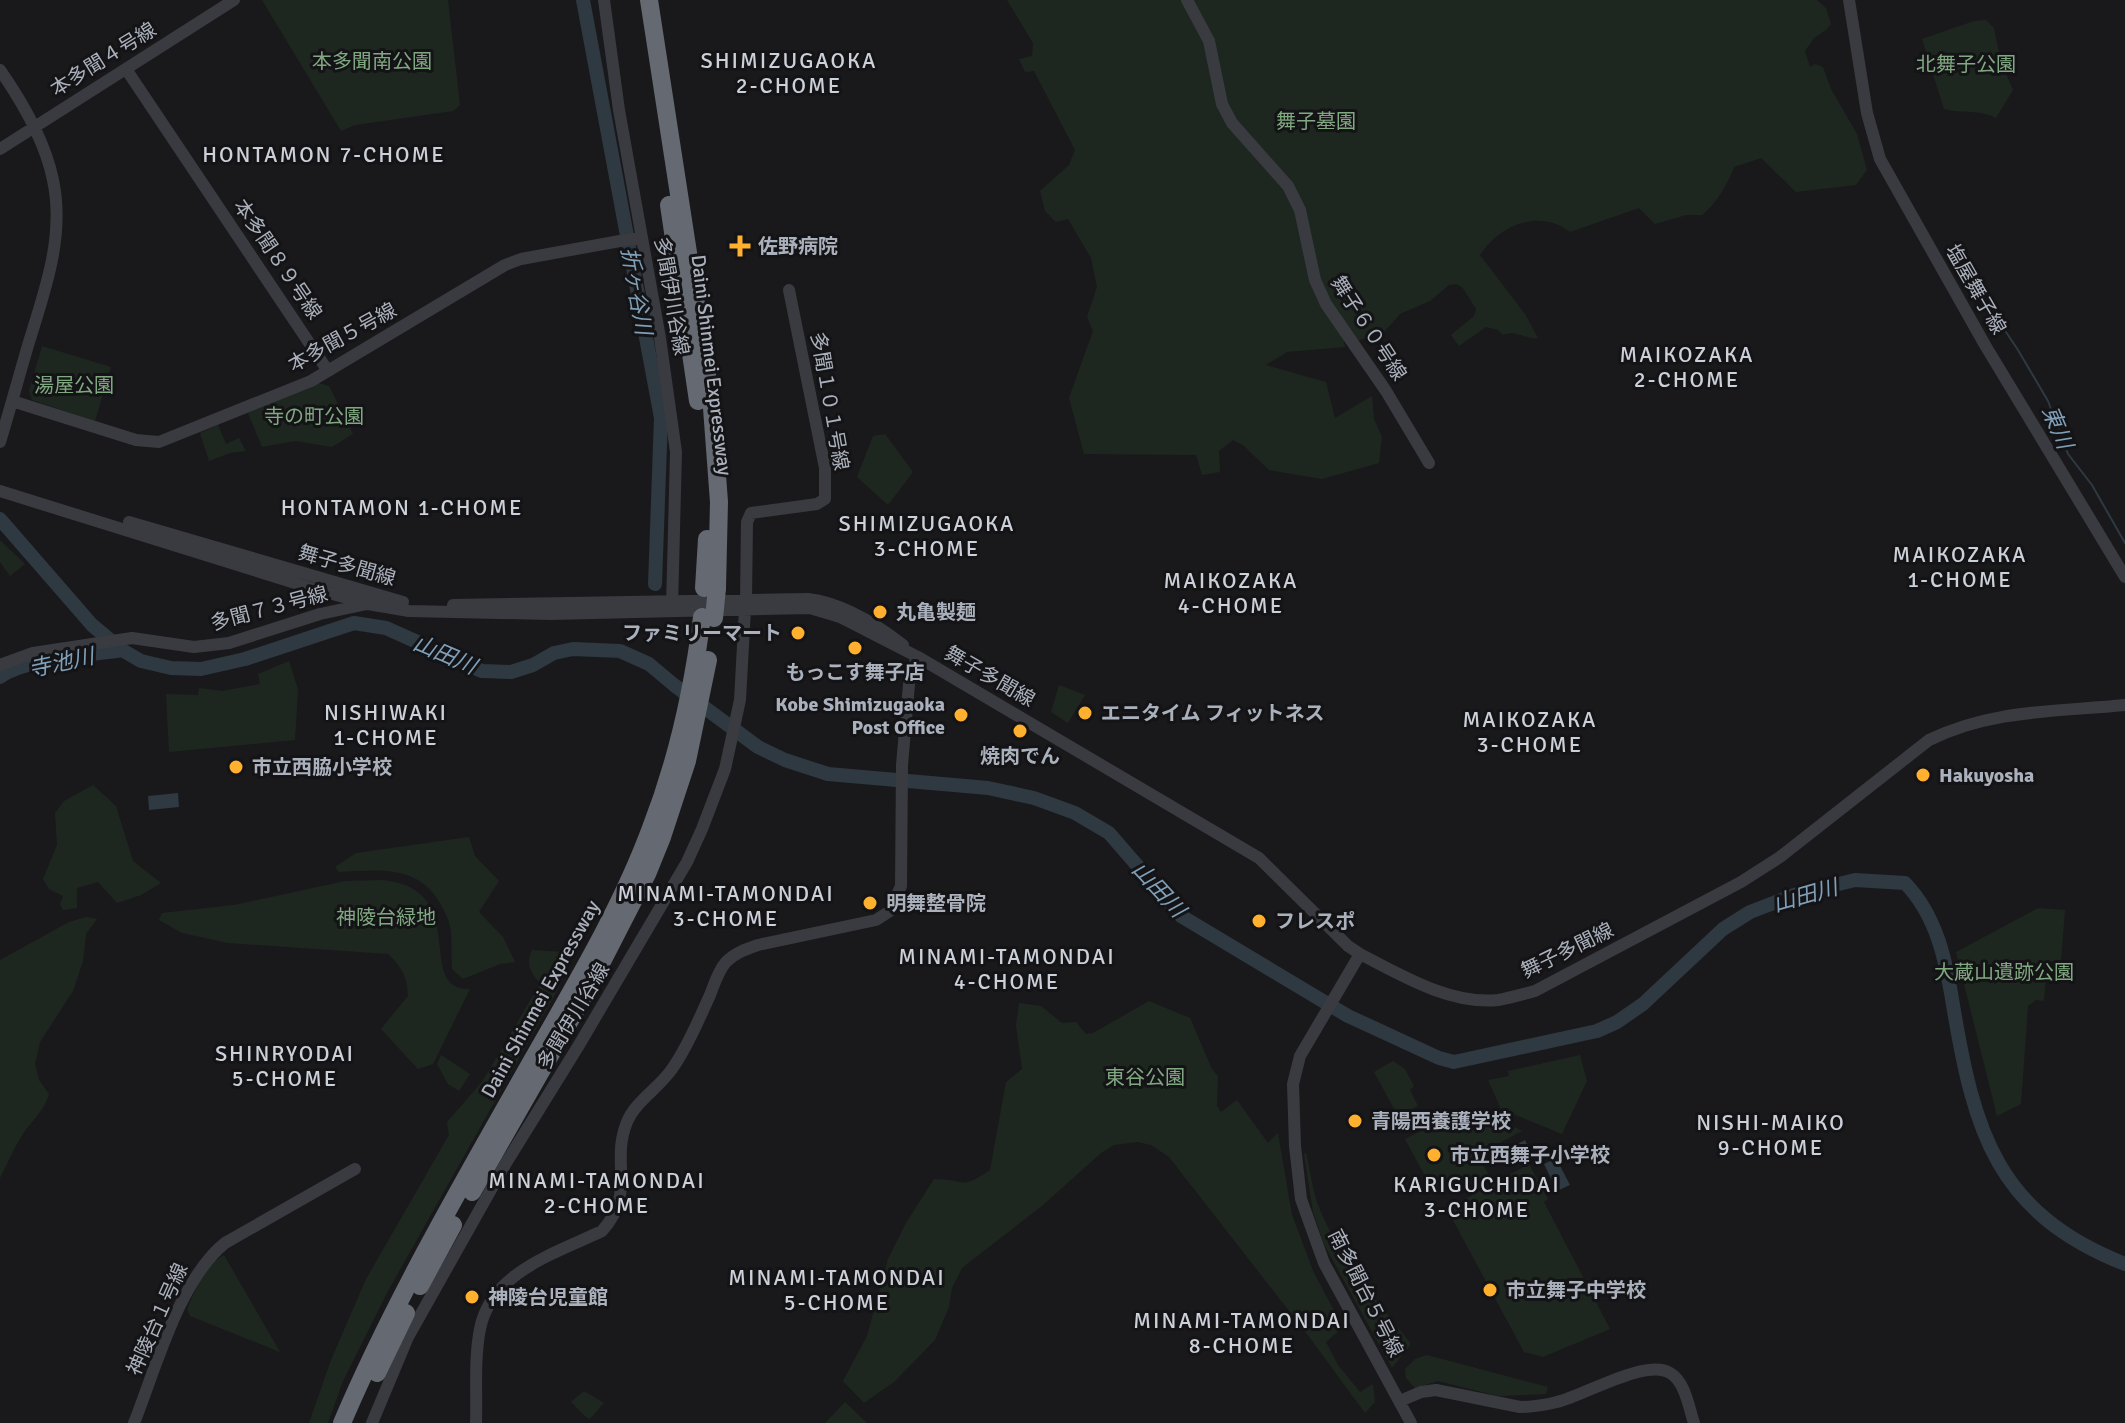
<svg xmlns="http://www.w3.org/2000/svg" width="2125" height="1423" viewBox="0 0 2125 1423" font-family="Signika,'Noto Sans JP',sans-serif">
  <style>
    .green { fill: #1e271f }
    .water { fill: #2e3941 }
    .lines { fill: none; stroke-linecap: round; stroke-linejoin: round }
    .stream { stroke: #2e3941; stroke-width: 2 }
    .river { stroke: #2e3941; stroke-width: 14 }
    .minor { stroke: #3a3b41; stroke-width: 12 }
    .highway { stroke: #656972; stroke-width: 18 }
    .highway-bridge { stroke: #656972; stroke-width: 18 }
    .poi-dot { fill: #ffb02e; stroke: #141417; stroke-width: 3 }
    .labels { text-anchor: middle; stroke-width: 6; stroke-linejoin: round; paint-order: stroke }
    .street-label { font-size: 20px; fill: #abb1bc; stroke: #141417 }
    .park-label { font-size: 20px; fill: #80a881; stroke: #141417 }
    .poi-label { font-size: 20px; font-weight: bold; fill: #abb1bc; stroke: #141417; text-anchor: start }
    .neighbourhood-label { font-size: 22px; letter-spacing: 2px; fill: #ccd0d8; stroke: #141417 }
    .water-label { font-size: 22px; font-style: italic; fill: #80a0b9; stroke: #141417 }
  </style>
  <rect width="100%" height="100%" fill="#19191c"/>
  <path class="green" d="M 262,0 L 448,0 L 460,105 L 453,111 L 355,125 L 341,131 Z
    M 1007,0 L 1817,0 L 1826,8 L 1831,24 L 1827,29 L 1814,38 L 1805,51 L 1810,67 L 1815,64 L 1823,67 L 1831,89 L 1857,134 L 1867,170 L 1856,185 L 1796,192 L 1761,158 L 1734,167 C 1727,185 1717,203 1702,215 L 1686,215 L 1655,224 L 1639,208 L 1570,232 C 1540,208 1499,225 1480,255 L 1525,314 L 1538,338 C 1526,340 1515,329 1503,335 L 1498,330 L 1486,327 L 1459,346 L 1451,335 L 1474,316 L 1476,309 L 1462,287 L 1456,284 L 1449,285 L 1430,301 L 1400,314 L 1385,331 L 1354,342 L 1342,333 L 1345,347 L 1287,352 L 1266,365 L 1326,382 L 1335,418 L 1372,396 L 1374,419 L 1382,437 L 1379,463 L 1322,479 L 1269,470 L 1244,446 L 1233,440 L 1219,451 L 1220,472 L 1202,475 L 1196,455 L 1084,454 L 1069,398 L 1093,331 L 1087,317 L 1097,287 L 1091,258 L 1068,219 L 1056,222 L 1045,211 L 1040,191 L 1069,165 L 1075,150 L 1034,71 L 1025,72 L 1019,59 L 1032,56 L 1033,43 Z
    M 1986,20 L 1994,28 L 2001,62 L 2013,90 L 1996,118 C 1979,109 1963,114 1944,109 L 1922,39 L 1974,21 Z
    M 42,346 L 111,367 L 95,421 L 32,400 L 29,391 Z
    M 318,383 L 329,386 L 353,434 L 332,447 L 295,441 L 262,447 L 248,413 Z
    M 218,425 L 226,444 L 239,438 L 246,451 L 230,453 L 209,461 L 200,433 Z
    M 885,434 L 913,472 L 888,505 L 857,477 L 873,436 Z
    M 0,540 L 25,564 L 10,576 L 0,562 Z
    M 289,661 L 298,689 L 295,740 L 169,752 L 166,694 L 198,695 L 199,688 L 222,691 L 260,684 L 258,674 Z
    M 1059,685 L 1085,695 L 1068,723 L 1051,712 Z
    M 93,785 L 116,806 L 133,861 L 161,883 L 141,895 L 117,903 L 98,882 L 77,888 L 77,908 L 63,910 L 60,904 L 63,896 L 49,889 L 43,879 L 57,845 L 55,813 L 64,801 Z
    M 469,837 L 475,856 L 499,881 L 479,912 L 503,937 L 515,962 L 500,964 L 463,979 L 452,969 C 451,957 452,944 451,932 C 450,921 445,912 440,903 C 418,864 377,870 339,872 L 335,867 L 356,853 Z
    M 383,880 C 474,890 412,990 470,989 L 433,1064 L 418,1069 L 381,1029 L 408,996 C 407,976 402,967 388,954 L 228,943 L 182,933 L 159,920 L 162,913 L 234,905 L 345,881 Z
    M 2038,908 L 2065,910 L 2061,961 L 2047,961 L 2044,1001 L 2036,1000 L 2028,1006 L 2021,1104 L 1997,1116 L 1956,952 Z
    M 86,917 L 97,919 L 86,934 L 83,961 L 73,991 L 40,1042 L 35,1064 L 39,1080 L 49,1094 C 45,1111 30,1122 21,1137 C 13,1150 7,1164 0,1178 L 0,960 L 69,922 Z
    M 532,950 L 565,952 L 568,965 L 558,989 L 388,1291 L 343,1381 L 328,1423 L 309,1423 L 331,1360 L 366,1279 L 449,1135 L 447,1122 L 482,1082 L 540,984 C 531,972 525,965 532,950 Z
    M 1149,1001 L 1190,1018 L 1212,1069 L 1218,1076 L 1217,1106 L 1221,1112 L 1237,1100 L 1268,1143 L 1278,1133 L 1292,1215 L 1314,1273 L 1343,1327 L 1326,1342 L 1338,1365 L 1360,1392 L 1373,1384 L 1375,1402 L 1365,1413 L 1307,1334 L 1169,1157 L 1151,1145 L 1138,1142 L 1114,1145 L 1101,1153 L 1043,1205 L 962,1268 L 952,1288 L 949,1307 L 935,1340 L 894,1382 L 864,1403 L 843,1381 L 867,1336 L 888,1259 L 906,1223 L 934,1179 C 967,1179 959,1191 990,1170 L 1006,1082 L 1022,1069 L 1016,1025 L 1019,1003 L 1041,1006 L 1062,1023 L 1076,1022 L 1086,1034 L 1093,1033 Z
    M 441,1055 L 470,1074 L 459,1091 L 448,1084 L 437,1064 Z
    M 1580,1055 L 1587,1081 L 1562,1134 L 1501,1109 L 1488,1080 L 1509,1076 L 1508,1071 Z
    M 1393,1061 L 1405,1069 L 1414,1086 L 1410,1090 L 1418,1106 L 1398,1116 L 1374,1072 Z
    M 1461,1110 L 1471,1129 L 1494,1117 L 1522,1131 L 1477,1155 L 1489,1175 L 1465,1188 L 1460,1179 L 1434,1193 L 1405,1139 Z
    M 1306,1153 C 1310,1169 1312,1187 1317,1202 C 1337,1256 1376,1299 1411,1344 L 1392,1368 L 1324,1244 L 1313,1212 L 1304,1154 Z
    M 1529,1164 L 1548,1199 L 1544,1202 L 1610,1329 L 1543,1357 L 1524,1352 L 1447,1209 Z
    M 224,1255 L 280,1352 L 190,1316 L 187,1309 C 196,1289 204,1266 224,1255 Z
    M 1427,1355 L 1548,1387 L 1546,1394 L 1498,1396 L 1438,1381 L 1415,1388 L 1406,1378 L 1405,1369 L 1415,1359 Z
    M 584,1391 L 604,1403 L 590,1419 L 586,1417 L 571,1402 Z
    M 845,1402 L 867,1423 L 825,1423 Z"/>
  <path class="water" d="M 178,793 L 179,807 L 149,810 L 148,796 Z
    M 1525,1140 L 1530,1151 L 1503,1165 L 1497,1155 Z
    M 1556,1158 L 1570,1185 L 1557,1191 L 1544,1164 Z"/>
  <g class="lines">
    <path class="stream" d="M 1985,318 L 2006,332 L 2018,350 L 2048,401 L 2068,454 L 2092,485 L 2125,543"/>
    <path class="river" d="M 583,0 L 661,418 L 655,584
      M 0,519 L 92,625 L 122,650 L 141,661 L 171,668 L 201,669 L 245,659 L 354,623 L 386,628 L 482,671 L 511,672 L 533,665 L 554,653 L 573,649 L 620,651 L 649,664 L 674,685 L 758,747 L 785,760 L 828,774 L 988,788 L 1034,798 L 1075,813 L 1109,833 L 1181,916 L 1348,1016 L 1439,1058 L 1454,1062 L 1597,1031 L 1617,1022 L 1643,1004 L 1723,929 L 1750,912 L 1794,895 L 1855,880 L 1905,883 C 1937,916 1946,961 1953,1005 C 1974,1131 1996,1213 2125,1264
      M 0,677 C 24,659 91,655 122,650"/>
    <path class="minor" d="M 604,0 L 619,110 L 660,338 L 676,452 L 672,607
      M 1187,0 L 1209,41 L 1222,104 L 1232,123 L 1288,186 L 1300,210 L 1315,280 L 1326,304 L 1386,391 L 1429,463
      M 1849,0 L 1867,113 L 1880,159 L 1985,345 L 2125,577
      M 126,69 L 328,371
      M 0,70 C 23,103 45,141 53,180 C 65,236 45,290 29,342 C 19,376 10,409 0,442
      M 0,149 L 234,0
      M 12,401 L 136,440 L 159,442 L 311,381 L 505,265 L 521,259 L 642,237
      M 0,491 L 308,587 L 368,604 L 409,611 L 551,614 L 810,608 L 840,617 L 918,657 L 1259,858 L 1348,946 L 1360,954 C 1401,975 1450,1005 1498,1000 C 1510,998 1523,994 1535,991 L 1741,882 L 1780,857 L 1929,740 C 1993,709 2056,712 2125,705
      M 129,522 L 403,602
      M 746,600 L 747,522 L 751,513 L 817,504 L 825,499 L 825,468 L 789,290
      M 453,605 L 808,599 C 842,603 876,624 903,645
      M 0,665 L 33,653 L 132,638 L 194,647 L 229,643 L 320,614 L 367,604
      M 1360,954 L 1300,1056 L 1293,1084 L 1295,1146 L 1301,1199 L 1324,1263 L 1411,1423
      M 1400,1401 L 1421,1392 L 1436,1390 L 1520,1407 C 1532,1407 1545,1405 1557,1402 C 1583,1396 1646,1358 1670,1373 C 1685,1381 1689,1408 1694,1423
      M 134,1423 C 156,1368 179,1280 225,1243 L 355,1169
      M 372,1423 L 408,1337 L 506,1163 L 579,1045 L 687,862 L 702,829 L 725,769 L 740,700 L 745,609
      M 476,1423 C 477,1392 474,1359 480,1329 C 491,1272 556,1253 602,1231 C 637,1192 610,1163 627,1122 C 636,1100 662,1086 674,1066 C 689,1044 699,1019 710,995 C 714,985 718,971 726,962 C 735,953 746,949 758,945 L 876,920 L 890,911 L 901,886 L 902,765 L 910,673 L 918,657"/>
    <path class="highway" d="M 649,0 L 712,408 L 719,502 L 717,588
      M 669,205 L 698,401
      M 704,588 L 707,539
      M 472,1192 L 589,987 L 647,874 L 662,837 L 687,761 L 708,660
      M 420,1286 L 453,1225
      M 377,1373 L 406,1313
      M 342,1423 C 396,1297 465,1179 533,1059 C 575,985 621,909 651,828 C 677,761 693,689 702,617"/>
    <path class="highway-bridge" d="M 714,618 L 717,588"/>
  </g>
  <g class="poi-dot">
    <path d="M736 234h8v8h8v8h-8v8h-8v-8h-8v-8h8z"/>
    <circle cx="880" cy="612" r="8"/>
    <circle cx="798" cy="633" r="8"/>
    <circle cx="855" cy="648" r="8"/>
    <circle cx="1085" cy="713" r="8"/>
    <circle cx="961" cy="715" r="8"/>
    <circle cx="1020" cy="731" r="8"/>
    <circle cx="236" cy="767" r="8"/>
    <circle cx="1923" cy="775" r="8"/>
    <circle cx="870" cy="903" r="8"/>
    <circle cx="1259" cy="921" r="8"/>
    <circle cx="1355" cy="1121" r="8"/>
    <circle cx="1434" cy="1155" r="8"/>
    <circle cx="1490" cy="1290" r="8"/>
    <circle cx="472" cy="1297" r="8"/>
  </g>
  <g class="labels">
    <g class="street-label">
      <text transform="translate(103 59) rotate(-32)" y="7">本多聞４号線</text>
      <text transform="translate(278 259) rotate(56)" y="7">本多聞８９号線</text>
      <text transform="translate(1976 289) rotate(60)" y="7">塩屋舞子線</text>
      <text transform="translate(672 296) rotate(80)" y="7">多聞伊川谷線</text>
      <text transform="translate(1369 328) rotate(57)" y="7">舞子６０号線</text>
      <text transform="translate(342 337) rotate(-29)" y="7">本多聞５号線</text>
      <text transform="translate(712 365) rotate(83)" y="7">Daini Shinmei Expressway</text>
      <text transform="translate(830 401) rotate(80)" y="7">多聞１０１号線</text>
      <text transform="translate(347 565) rotate(16)" y="7">舞子多聞線</text>
      <text transform="translate(269 608) rotate(-15)" y="7">多聞７３号線</text>
      <text transform="translate(990 676) rotate(30)" y="7">舞子多聞線</text>
      <text transform="translate(1567 950) rotate(-26)" y="7">舞子多聞線</text>
      <text transform="translate(540 999) rotate(-61)" y="7">Daini Shinmei Expressway</text>
      <text transform="translate(573 1016) rotate(-59)" y="7">多聞伊川谷線</text>
      <text transform="translate(1366 1293) rotate(63)" y="7">南多聞台５号線</text>
      <text transform="translate(157 1319) rotate(-66)" y="7">神陵台１号線</text>
    </g>
    <g class="park-label">
      <text x="372" y="68">本多聞南公園</text>
      <text x="1966" y="71">北舞子公園</text>
      <text x="1316" y="128">舞子墓園</text>
      <text x="74" y="392">湯屋公園</text>
      <text x="314" y="423">寺の町公園</text>
      <text x="386" y="924">神陵台緑地</text>
      <text x="2004" y="979">大蔵山遺跡公園</text>
      <text x="1145" y="1084">東谷公園</text>
    </g>
    <g class="poi-label">
      <text x="758" y="253">佐野病院</text>
      <text x="896" y="619">丸亀製麺</text>
      <text x="782" y="640" text-anchor="end">ファミリーマート</text>
      <text x="855" y="679" text-anchor="middle">もっこす舞子店</text>
      <text x="945" y="711" text-anchor="end">Kobe Shimizugaoka<tspan x="945" dy="23">Post Office</tspan></text>
      <text x="1101" y="720">エニタイム フィットネス</text>
      <text x="1020" y="763" text-anchor="middle">焼肉でん</text>
      <text x="252" y="774">市立西脇小学校</text>
      <text x="1939" y="782">Hakuyosha</text>
      <text x="886" y="910">明舞整骨院</text>
      <text x="1275" y="928">フレスポ</text>
      <text x="1371" y="1128">青陽西養護学校</text>
      <text x="1450" y="1162">市立西舞子小学校</text>
      <text x="1506" y="1297">市立舞子中学校</text>
      <text x="488" y="1304">神陵台児童館</text>
    </g>
    <g class="neighbourhood-label">
      <text x="789" y="68">SHIMIZUGAOKA<tspan x="789" dy="25">2-CHOME</tspan></text>
      <text x="324" y="162">HONTAMON 7-CHOME</text>
      <text x="1687" y="362">MAIKOZAKA<tspan x="1687" dy="25">2-CHOME</tspan></text>
      <text x="402" y="515">HONTAMON 1-CHOME</text>
      <text x="927" y="531">SHIMIZUGAOKA<tspan x="927" dy="25">3-CHOME</tspan></text>
      <text x="1960" y="562">MAIKOZAKA<tspan x="1960" dy="25">1-CHOME</tspan></text>
      <text x="1231" y="588">MAIKOZAKA<tspan x="1231" dy="25">4-CHOME</tspan></text>
      <text x="386" y="720">NISHIWAKI<tspan x="386" dy="25">1-CHOME</tspan></text>
      <text x="1530" y="727">MAIKOZAKA<tspan x="1530" dy="25">3-CHOME</tspan></text>
      <text x="726" y="901">MINAMI-TAMONDAI<tspan x="726" dy="25">3-CHOME</tspan></text>
      <text x="1007" y="964">MINAMI-TAMONDAI<tspan x="1007" dy="25">4-CHOME</tspan></text>
      <text x="285" y="1061">SHINRYODAI<tspan x="285" dy="25">5-CHOME</tspan></text>
      <text x="1771" y="1130">NISHI-MAIKO<tspan x="1771" dy="25">9-CHOME</tspan></text>
      <text x="597" y="1188">MINAMI-TAMONDAI<tspan x="597" dy="25">2-CHOME</tspan></text>
      <text x="1477" y="1192">KARIGUCHIDAI<tspan x="1477" dy="25">3-CHOME</tspan></text>
      <text x="837" y="1285">MINAMI-TAMONDAI<tspan x="837" dy="25">5-CHOME</tspan></text>
      <text x="1242" y="1328">MINAMI-TAMONDAI<tspan x="1242" dy="25">8-CHOME</tspan></text>
    </g>
    <g class="water-label">
      <text transform="translate(637 291) rotate(80)" y="8">折ヶ谷川</text>
      <text transform="translate(2058 427) rotate(67)" y="8">東川</text>
      <text transform="translate(445 654) rotate(23)" y="8">山田川</text>
      <text transform="translate(61 662) rotate(-12)" y="8">寺池川</text>
      <text transform="translate(1159 889) rotate(47)" y="8">山田川</text>
      <text transform="translate(1805 895) rotate(-16)" y="8">山田川</text>
    </g>
  </g>
</svg>
